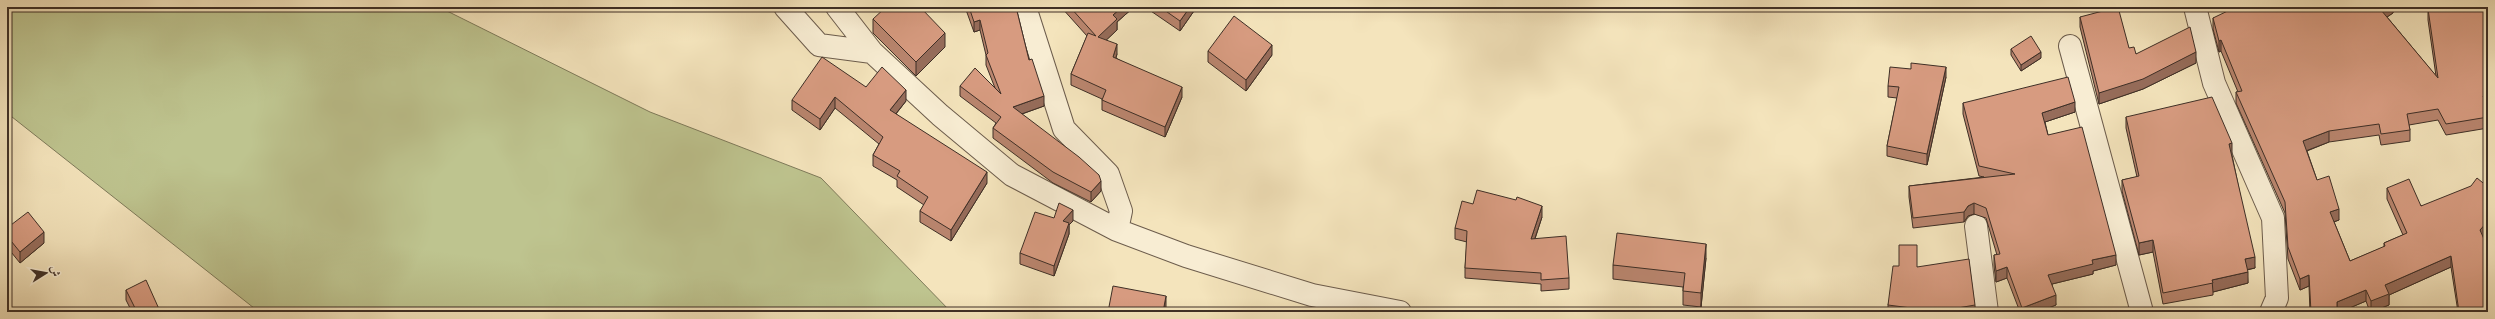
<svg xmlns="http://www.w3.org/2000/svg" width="2495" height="319" viewBox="0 0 2495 319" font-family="Vollkorn,Amiri,serif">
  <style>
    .green { fill: #bec48f; stroke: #7e7a5a }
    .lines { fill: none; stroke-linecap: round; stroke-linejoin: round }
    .minor-casing { stroke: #6c5c4c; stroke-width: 24 }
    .minor { stroke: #f8edd3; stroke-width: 22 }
    .wall { fill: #b9856e; stroke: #3e2f26 }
    .shaded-wall { fill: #966c5a; stroke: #3e2f26 }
    .building { fill: #d79b80; stroke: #3e2f26 }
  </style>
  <rect width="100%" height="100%" fill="#f4e4bc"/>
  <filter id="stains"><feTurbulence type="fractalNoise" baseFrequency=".005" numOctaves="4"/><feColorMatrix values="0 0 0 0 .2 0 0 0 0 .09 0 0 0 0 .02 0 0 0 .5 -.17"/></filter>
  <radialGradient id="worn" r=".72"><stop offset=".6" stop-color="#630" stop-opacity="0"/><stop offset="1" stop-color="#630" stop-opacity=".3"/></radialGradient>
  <path class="green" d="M 7,7 L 439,7 L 650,112 L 821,178 L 951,312 L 259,312 L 7,113 Z"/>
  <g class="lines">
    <defs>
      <path id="minor" d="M 785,7 L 819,45 L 872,52 L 940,115 L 1012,175 L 1117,230 L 1186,256 L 1312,295 L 1400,312
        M 837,7 L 872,52
        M 1025,7 L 1064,129 L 1108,174 L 1121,211 L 1117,230
        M 2195,7 L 2214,83 L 2273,218 L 2277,298 L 2271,312
        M 2070,46 L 2142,312
        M 1976,226 L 1987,312"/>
    </defs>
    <use href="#minor" class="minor-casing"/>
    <use href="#minor" class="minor"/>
  </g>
  <path class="wall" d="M 965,7 L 1016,7 L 1029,60 L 1044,106 L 1022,114 L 1101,191 L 1091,202 L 1053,183 L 993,138 L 993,128 L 996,123 L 960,96 L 960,86 L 995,88 L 986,65 L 986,55 L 980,30 L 974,32 Z
    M 1061,7 L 1134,7 L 1117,22 L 1117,30 L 1106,40 L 1117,54 L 1116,58 L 1182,97 L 1165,137 L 1102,110 L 1102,99 L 1071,85 L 1071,74 L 1087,36 Z
    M 1145,7 L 1196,7 L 1196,8 L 1180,31 Z
    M 2393,7 L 2393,13 L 2387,17 L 2436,76 L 2428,20 L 2428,9 L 2488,7 L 2488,128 L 2446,135 L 2438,120 L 2409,125 L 2410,130 L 2410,141 L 2381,145 L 2379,135 L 2329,142 L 2307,151 L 2317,180 L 2339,220 L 2334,222 L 2350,261 L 2384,247 L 2384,243 L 2403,235 L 2387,199 L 2387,188 L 2483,237 L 2488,312 L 2458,312 L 2451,267 L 2389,295 L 2389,305 L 2372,312 L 2370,312 L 2366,301 L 2340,312 L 2310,312 L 2309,286 L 2300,290 L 2288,259 L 2285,213 L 2236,103 L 2236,92 L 2238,92 L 2221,51 L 2219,52 L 2213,29 L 2213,18 Z
    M 2080,17 L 2136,54 L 2196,63 L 2143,89 L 2099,104 L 2080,27 Z
    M 873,19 L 945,47 L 916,76 L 873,33 Z
    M 2011,49 L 2041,58 L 2021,71 L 2011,55 Z
    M 1208,51 L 1272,55 L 1246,91 L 1208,62 Z
    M 1911,69 L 1946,77 L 1927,165 L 1887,156 L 1887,146 L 1897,98 L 1888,97 L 1888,86 Z
    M 866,87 L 906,101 L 896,114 L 987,183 L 951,241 L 920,222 L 920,211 L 924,205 L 897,187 L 897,180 L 873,166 L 873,155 L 879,144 L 835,108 L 820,130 L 792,110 L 792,100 Z
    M 1963,103 L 2075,112 L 2045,122 L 2048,135 L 2116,265 L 2093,271 L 2093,274 L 2052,284 L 2056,305 L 2038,312 L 2020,312 L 2007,278 L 1996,282 L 1994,266 L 1994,255 L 1997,255 L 1986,218 L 1974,214 L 1968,216 L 1964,222 L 1913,228 L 1909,197 L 1909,186 L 1984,177 L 1979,176 L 1963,114 Z
    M 2126,117 L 2232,155 L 2255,268 L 2247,270 L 2248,283 L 2213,292 L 2213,295 L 2163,304 L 2153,252 L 2139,255 L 2122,191 L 2122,180 L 2137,177 L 2126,128 Z
    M 1542,217 L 1535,239 L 1569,278 L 1569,289 L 1541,291 L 1541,284 L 1465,278 L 1465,268 L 1467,242 L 1455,239 L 1455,228 Z
    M 1054,218 L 1073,221 L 1069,225 L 1069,234 L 1054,276 L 1020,264 L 1020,253 Z
    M 7,228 L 44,243 L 20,263 L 7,247 Z
    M 1706,258 L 1701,307 L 1683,305 L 1683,287 L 1613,279 L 1613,265 Z
    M 1899,266 L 1917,267 L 1975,305 L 1975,312 L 1888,312 L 1888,305 Z
    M 126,290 L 159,312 L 132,312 L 126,300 Z"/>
  <path class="shaded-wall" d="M 1122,7 L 1134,7 L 1117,22 L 1117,30 L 1098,48 L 1098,37 L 1113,15 Z
    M 1190,7 L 1196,7 L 1196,8 L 1180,31 L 1180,21 Z
    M 2385,7 L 2393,7 L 2393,13 L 2381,21 L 2381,10 Z
    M 980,20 L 980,30 L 974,32 L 974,22 Z
    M 945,33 L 945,47 L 916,76 L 916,62 Z
    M 2221,40 L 2221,51 L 2219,52 L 2219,41 Z
    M 1117,44 L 1117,54 L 1113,67 L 1113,57 Z
    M 1272,45 L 1272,55 L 1246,91 L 1246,80 Z
    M 2041,52 L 2041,58 L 2021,71 L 2021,65 Z
    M 2196,52 L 2196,63 L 2143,89 L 2099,104 L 2099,93 Z
    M 1946,67 L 1946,77 L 1927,165 L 1927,154 Z
    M 1182,87 L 1182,97 L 1165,137 L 1165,127 Z
    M 906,90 L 906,101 L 890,121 L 890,110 Z
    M 2488,95 L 2488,106 L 2483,96 Z
    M 1044,96 L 1044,106 L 1013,117 L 1013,107 Z
    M 835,97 L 835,108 L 820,130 L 820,119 Z
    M 2075,102 L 2075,112 L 2042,123 L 2042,113 Z
    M 2329,131 L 2329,142 L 2303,152 L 2303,141 Z
    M 2232,143 L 2232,155 L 2229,155 L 2229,144 Z
    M 987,172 L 987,183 L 951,241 L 951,230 Z
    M 1101,181 L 1101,191 L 1091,202 L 1091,192 Z
    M 1974,203 L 1974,214 L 1968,216 L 1964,222 L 1964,212 L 1968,206 Z
    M 1542,206 L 1542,217 L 1531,250 L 1531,239 Z
    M 2339,209 L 2339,220 L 2330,223 L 2330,212 Z
    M 1073,210 L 1073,221 L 1069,225 L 1069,234 L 1054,276 L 1054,266 L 1063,221 Z
    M 2488,221 L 2488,232 L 2480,241 L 2480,230 Z
    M 44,232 L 44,243 L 20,263 L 20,252 Z
    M 2153,240 L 2153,252 L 2139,255 L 2139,243 Z
    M 1706,244 L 1706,258 L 1701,307 L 1701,293 Z
    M 2116,255 L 2116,265 L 2093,271 L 2093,274 L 2048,285 L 2048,275 L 2092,260 Z
    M 2451,256 L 2451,267 L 2389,295 L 2389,305 L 2371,312 L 2371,301 L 2385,285 Z
    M 2255,257 L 2255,268 L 2245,270 L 2245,259 Z
    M 2007,267 L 2007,278 L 1996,282 L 1996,271 Z
    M 2248,272 L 2248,283 L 2213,292 L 2212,280 Z
    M 2309,275 L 2309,286 L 2300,290 L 2300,279 Z
    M 2366,290 L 2366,301 L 2340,312 L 2337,312 L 2337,302 Z
    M 2056,295 L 2056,305 L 2038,312 L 2022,312 L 2022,308 Z
    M 1166,296 L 1166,307 L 1165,312 L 1163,312 Z
    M 159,309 L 159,312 L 153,312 Z"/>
  <path class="building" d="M 886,7 L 920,7 L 945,33 L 916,62 L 873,19 Z
    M 969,7 L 1016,7 L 1029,60 L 1032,59 L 1044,96 L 1013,107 L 1079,157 L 1099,175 L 1101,181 L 1091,192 L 1053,172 L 993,128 L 1001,117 L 960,86 L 975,68 L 1001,94 L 986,55 L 988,53 L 980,20 L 974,22 Z
    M 1070,7 L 1122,7 L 1113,15 L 1117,19 L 1098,37 L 1117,44 L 1113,57 L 1182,87 L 1165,127 L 1102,100 L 1106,90 L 1071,74 L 1088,33 L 1096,36 Z
    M 1160,7 L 1190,7 L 1180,21 Z
    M 2118,7 L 2129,48 L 2134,47 L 2136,54 L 2190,27 L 2196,52 L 2143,79 L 2099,93 L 2080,17 Z
    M 2236,7 L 2385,7 L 2381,10 L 2438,78 L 2428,9 L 2439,7 L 2488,7 L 2488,95 L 2483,96 L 2488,106 L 2488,117 L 2446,124 L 2438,109 L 2407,114 L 2410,130 L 2381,134 L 2379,124 L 2329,131 L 2303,141 L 2317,180 L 2329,176 L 2339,209 L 2330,212 L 2350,261 L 2385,246 L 2384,243 L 2407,233 L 2387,188 L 2409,179 L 2421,206 L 2471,186 L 2477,178 L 2488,187 L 2488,221 L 2480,230 L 2487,246 L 2488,251 L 2488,312 L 2459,312 L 2451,256 L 2385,285 L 2389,294 L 2371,301 L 2366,290 L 2337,302 L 2337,312 L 2311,312 L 2309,275 L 2300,279 L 2288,247 L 2285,202 L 2236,92 L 2242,91 L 2221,40 L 2219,41 L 2213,18 Z
    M 1234,16 L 1272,45 L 1246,80 L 1208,51 Z
    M 2031,36 L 2041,52 L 2021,65 L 2011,49 Z
    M 822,57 L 866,87 L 882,67 L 906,90 L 890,110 L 987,172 L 951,230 L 920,211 L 928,197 L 897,176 L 900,171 L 873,155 L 883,137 L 835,97 L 820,119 L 792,100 Z
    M 1911,63 L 1946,67 L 1927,154 L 1887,146 L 1899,87 L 1888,86 L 1890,67 L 1911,69 Z
    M 2068,77 L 2075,102 L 2042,113 L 2048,135 L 2082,127 L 2116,255 L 2092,260 L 2093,264 L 2048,275 L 2056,295 L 2022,308 L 2007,267 L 1996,271 L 1994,255 L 2000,254 L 1986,208 L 1974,203 L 1968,206 L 1964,212 L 1913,218 L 1909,186 L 2015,174 L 1979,166 L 1963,103 Z
    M 2212,97 L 2232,143 L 2229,144 L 2255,257 L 2245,259 L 2248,272 L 2212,280 L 2213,283 L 2163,293 L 2153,240 L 2139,243 L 2122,180 L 2139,176 L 2126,117 Z
    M 1477,190 L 1516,200 L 1517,197 L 1542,206 L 1531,239 L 1566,236 L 1569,278 L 1541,280 L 1541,273 L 1465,268 L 1467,231 L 1455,228 L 1462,201 L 1473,204 Z
    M 1059,203 L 1073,210 L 1063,221 L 1069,223 L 1054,266 L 1020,253 L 1035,212 L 1054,218 Z
    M 28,212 L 44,232 L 20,252 L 7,236 L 7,228 Z
    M 1617,233 L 1706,244 L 1701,293 L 1683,291 L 1685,273 L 1613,265 Z
    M 1899,245 L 1917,245 L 1917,267 L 1969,259 L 1975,305 L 1952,309 L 1953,312 L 1942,312 L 1888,305 L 1893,266 L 1899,266 Z
    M 146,280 L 159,309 L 153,312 L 137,312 L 126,290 Z
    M 1113,286 L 1166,296 L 1163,312 L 1108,312 Z
    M 1232,310 L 1238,312 L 1231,312 Z
    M 7,311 L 15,311 L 19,312 L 7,312 Z"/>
  <rect width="2495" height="319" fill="none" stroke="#f4e4bc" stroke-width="24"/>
  <rect x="8" y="8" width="2479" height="303" fill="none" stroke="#3e2f26" stroke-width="2"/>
  <rect x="12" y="12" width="2471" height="295" fill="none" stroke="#3e2f26"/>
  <g transform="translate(46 273) rotate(79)" stroke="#f8edd3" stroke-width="3" paint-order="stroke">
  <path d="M0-3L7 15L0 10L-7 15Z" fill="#3e2f26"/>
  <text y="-6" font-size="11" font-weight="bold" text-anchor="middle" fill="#3e2f26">ش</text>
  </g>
  <rect width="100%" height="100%" filter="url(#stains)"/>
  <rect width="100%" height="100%" fill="url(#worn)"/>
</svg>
